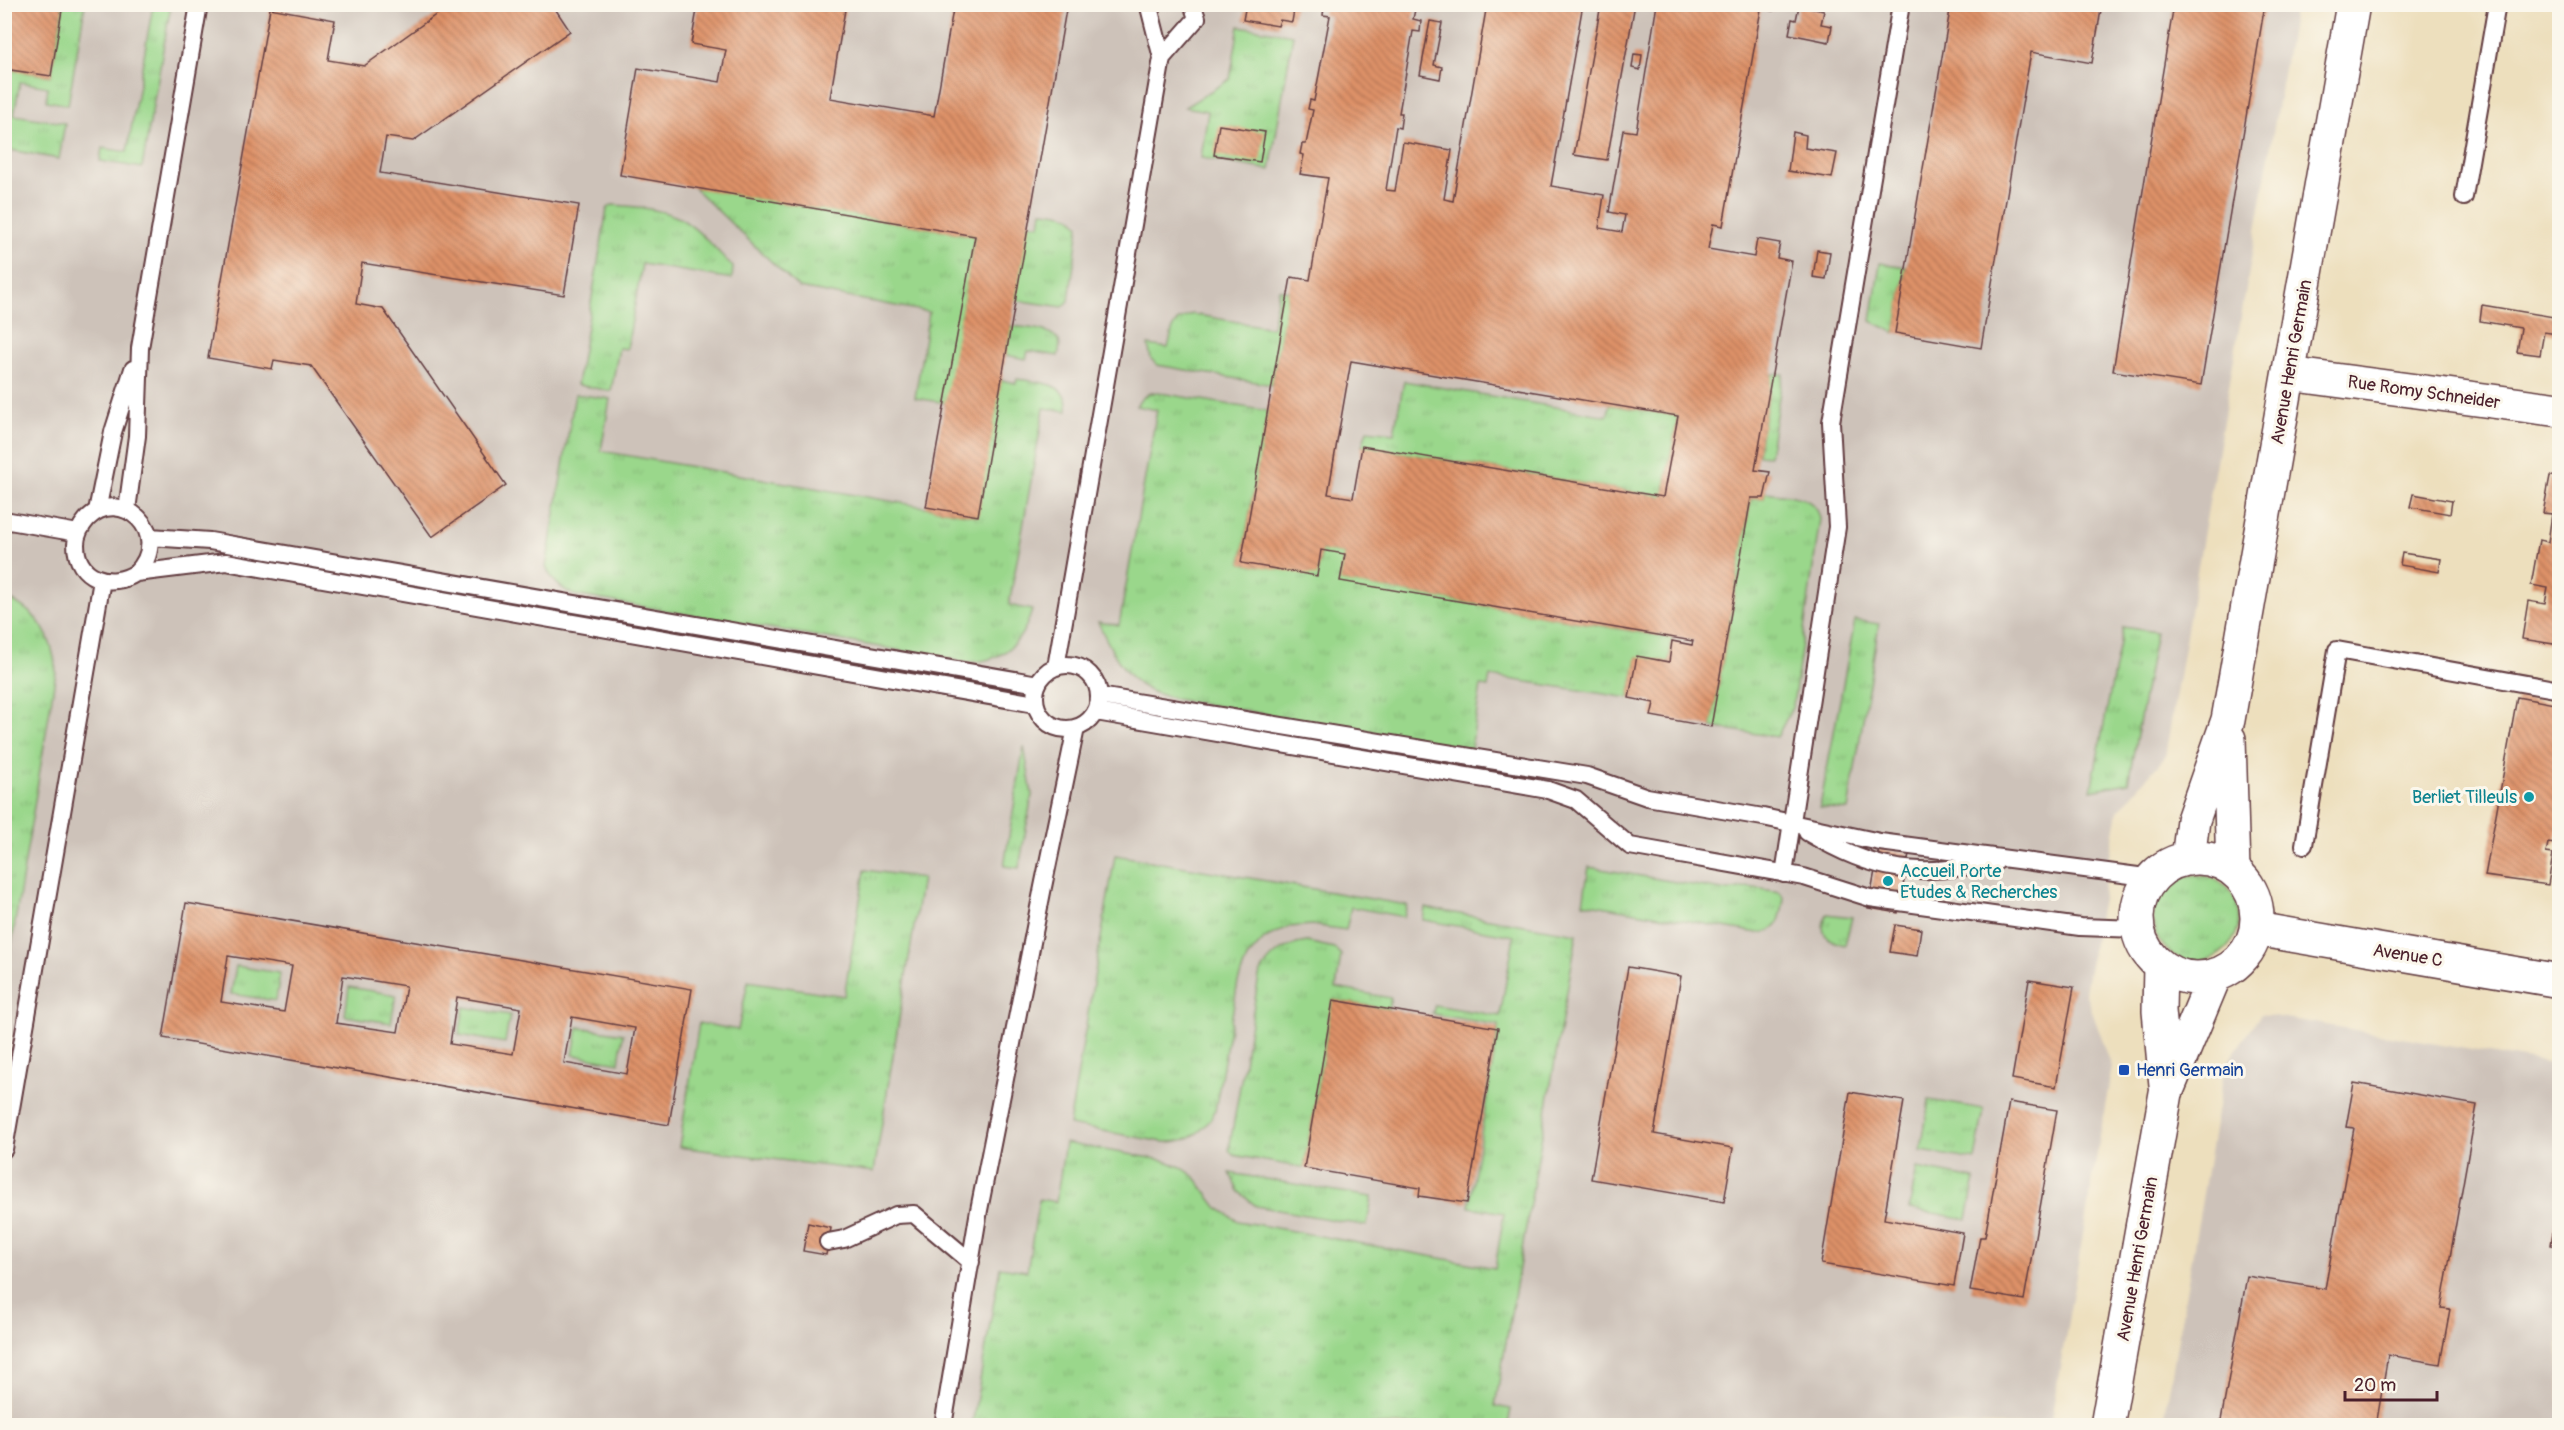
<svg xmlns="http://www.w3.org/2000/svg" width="2564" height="1430" viewBox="0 0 2564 1430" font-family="Pangolin,sans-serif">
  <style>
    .industrial { fill: #cdc2b9 }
    .grass { fill: url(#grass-tufts); stroke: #727b5b; stroke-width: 1.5 }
    .building { fill: url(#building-back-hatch); fill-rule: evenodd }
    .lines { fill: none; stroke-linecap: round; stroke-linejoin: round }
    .service-casing { stroke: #623c41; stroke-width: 20 }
    .minor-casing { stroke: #623c41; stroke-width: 36 }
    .service { stroke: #fff; stroke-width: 16 }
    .minor { stroke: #fff; stroke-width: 33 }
    .culture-dot { fill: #0f9aa8; stroke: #fbf7ec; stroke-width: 2 }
    .transit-dot { fill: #1a4fb4; stroke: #fbf7ec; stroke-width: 2 }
    .labels { text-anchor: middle; stroke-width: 6; stroke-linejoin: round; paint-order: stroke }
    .street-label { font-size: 18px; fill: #4a1f2b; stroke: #fbf7ec }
    .culture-label { font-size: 18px; fill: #0d838f; stroke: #fbf7ec; text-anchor: end }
    .transit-label { font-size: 18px; fill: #164399; stroke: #fbf7ec; text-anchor: start }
  </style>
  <defs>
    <pattern id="grass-tufts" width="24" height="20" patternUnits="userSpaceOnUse" patternTransform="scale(1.5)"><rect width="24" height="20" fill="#9ad78b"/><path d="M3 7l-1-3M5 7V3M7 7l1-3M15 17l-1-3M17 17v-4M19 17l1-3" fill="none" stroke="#86b878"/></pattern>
    <pattern id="building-back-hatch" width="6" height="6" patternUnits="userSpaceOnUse" patternTransform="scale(1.5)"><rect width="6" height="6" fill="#dd9167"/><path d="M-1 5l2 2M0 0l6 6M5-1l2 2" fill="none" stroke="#b57655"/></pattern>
  </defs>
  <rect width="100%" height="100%" fill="#fbf7ec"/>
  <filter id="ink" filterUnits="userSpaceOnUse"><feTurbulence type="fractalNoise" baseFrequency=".0167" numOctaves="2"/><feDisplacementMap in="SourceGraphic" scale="12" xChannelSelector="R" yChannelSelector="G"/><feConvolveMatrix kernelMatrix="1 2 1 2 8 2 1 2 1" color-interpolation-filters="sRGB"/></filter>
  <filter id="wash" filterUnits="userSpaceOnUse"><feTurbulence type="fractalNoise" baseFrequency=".008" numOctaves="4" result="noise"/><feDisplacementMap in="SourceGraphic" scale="24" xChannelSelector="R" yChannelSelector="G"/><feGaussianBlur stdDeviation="1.35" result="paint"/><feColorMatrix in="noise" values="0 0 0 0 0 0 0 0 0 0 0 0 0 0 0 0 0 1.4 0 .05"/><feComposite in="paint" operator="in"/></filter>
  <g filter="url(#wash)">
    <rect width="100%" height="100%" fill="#eddfbd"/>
    <path class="industrial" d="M 5,5 L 2295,5 L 2165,757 L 2118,811 L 2085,992 L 2112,1067 L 2050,1425 L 5,1426 Z
      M 2261,1014 L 2559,1065 L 2559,1425 L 2163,1426 L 2225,1066 Z"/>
    <path class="grass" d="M 63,5 L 85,5 L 68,105 L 46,101 L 48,87 L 20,82 L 14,115 L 65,123 L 59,159 L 5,149 L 4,69 L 51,76 Z
      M 153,5 L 171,5 L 142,168 L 100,161 L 102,148 L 127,152 Z
      M 1239,26 L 1293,35 L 1270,170 L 1201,158 L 1208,111 L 1185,107 L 1230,79 Z
      M 693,187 L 975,236 L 946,403 L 915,398 L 929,312 L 799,288 Z
      M 612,205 C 632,206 663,209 681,219 C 700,230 717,251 733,267 L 732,279 L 642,264 L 627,349 L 619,348 L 611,391 L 577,385 L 607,209 Z
      M 1042,211 C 1056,213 1071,212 1079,226 L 1069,301 L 1063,307 L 1015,300 L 1028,223 L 1040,225 Z
      M 1880,263 L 1906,267 L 1895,333 L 1871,321 Z
      M 1279,289 L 1289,291 L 1272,385 L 1157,365 L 1151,359 L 1148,345 L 1168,348 L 1173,327 L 1177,321 L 1192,314 L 1272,328 Z
      M 1011,326 C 1023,328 1053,328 1059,341 C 1061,345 1059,351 1058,356 L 1028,351 L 1026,359 L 1005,355 Z
      M 1772,374 L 1783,374 L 1769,456 L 1758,455 Z
      M 1017,379 C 1038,382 1070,382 1067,411 L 1044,408 L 1009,605 L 1032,610 C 1023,642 1003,662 968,662 L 574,595 C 560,588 552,581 546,567 L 575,394 L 610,399 L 601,451 L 977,516 L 1001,380 L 1016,383 Z
      M 1404,381 L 1607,416 L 1610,405 L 1678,416 L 1663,497 L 1362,446 L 1367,430 L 1394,433 Z
      M 1150,393 L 1160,393 L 1268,411 L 1241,563 L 1317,575 L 1321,550 L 1345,554 L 1341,581 L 1672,638 L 1669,662 L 1637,657 L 1629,698 L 1490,676 L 1488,687 L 1481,686 L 1471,749 L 1175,699 C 1166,696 1156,694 1148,690 C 1123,677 1109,646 1098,622 L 1119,625 L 1157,410 L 1136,406 L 1142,398 Z
      M 1765,492 C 1786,495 1816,494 1820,519 L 1793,706 L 1777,737 L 1711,727 L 1751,498 L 1764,498 Z
      M 5,597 C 39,612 53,636 56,672 L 5,984 Z
      M 1855,620 L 1879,624 L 1848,810 L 1820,807 Z
      M 2123,627 L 2156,632 L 2128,783 L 2091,790 Z
      M 1024,746 L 1032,795 L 1019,868 L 1004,866 Z
      M 1115,855 L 1407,905 L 1404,917 L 1351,907 L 1346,930 L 1312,925 L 1288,927 L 1265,938 L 1247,958 L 1238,982 L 1215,1111 C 1205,1132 1187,1143 1163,1142 L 1069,1125 Z
      M 1589,867 L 1728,891 L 1749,887 L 1780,892 L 1784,898 C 1781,917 1780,933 1758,933 L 1583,903 Z
      M 865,870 L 922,878 L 874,1172 L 679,1147 L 699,1023 L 738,1030 L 748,981 L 844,996 Z
      M2153 918a43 43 0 1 1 86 0a43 43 0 1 1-86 0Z
      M 1425,908 L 1577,934 L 1495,1406 L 1511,1409 L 1508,1425 L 972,1425 L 1000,1267 L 1027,1271 L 1039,1199 L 1056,1202 L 1065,1143 L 1163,1160 L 1181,1167 L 1194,1176 L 1217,1207 L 1238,1221 L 1495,1268 L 1504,1213 L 1469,1207 L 1499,1025 L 1432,1014 L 1435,1005 L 1500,1016 L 1514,936 L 1423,920 Z
      M 1827,914 L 1852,917 L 1845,945 C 1827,941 1817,933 1827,914 Z
      M 1307,942 L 1334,948 L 1341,955 L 1336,988 L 1391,998 L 1388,1009 L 1333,1000 L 1304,1168 L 1233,1155 L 1229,1150 L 1259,976 C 1269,955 1284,945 1307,942 Z
      M 236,966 L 280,973 L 276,1001 L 231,994 Z
      M 349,987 L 396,995 L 391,1023 L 345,1016 Z
      M 464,1007 L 510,1015 L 505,1043 L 459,1035 Z
      M 578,1027 L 623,1034 L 619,1063 L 573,1055 Z
      M 1929,1100 L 1984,1109 L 1975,1160 L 1921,1151 Z
      M 1917,1168 L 1975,1179 L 1967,1219 L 1909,1209 Z
      M 1230,1173 L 1372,1197 L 1367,1226 L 1256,1206 L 1238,1191 Z"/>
    <g id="blocks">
      <path class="building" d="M 4,4 L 63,4 L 51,76 L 4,69 Z
        M 451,4 L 552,4 L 570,31 L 413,141 L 386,137 L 380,173 L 579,205 L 564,295 L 362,263 L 356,304 L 383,309 L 506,485 L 432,537 L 311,366 L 274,360 L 272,369 L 208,358 L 270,8 L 335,20 L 328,60 L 364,66 Z
        M 698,4 L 846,4 L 830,98 L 934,116 L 954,4 L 1067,4 L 978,516 L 926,507 L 975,236 L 620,175 L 638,68 L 720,82 L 726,50 L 691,44 Z
        M 1246,4 L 1295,4 L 1292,22 L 1280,20 L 1278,26 L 1243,20 Z
        M 1487,4 L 1583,4 L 1551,186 L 1604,195 L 1599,228 L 1622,232 L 1625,215 L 1609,212 L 1623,130 L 1636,132 L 1657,4 L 1775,4 L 1773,11 L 1761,9 L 1723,226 L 1713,224 L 1708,249 L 1754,257 L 1757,239 L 1780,243 L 1777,258 L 1792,261 L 1755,470 L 1770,472 L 1764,498 L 1751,498 L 1711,727 L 1651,716 L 1654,703 L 1629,698 L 1637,656 L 1669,662 L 1672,641 L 1692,645 L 1693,641 L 1340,581 L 1345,554 L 1321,550 L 1317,576 L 1241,563 L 1291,277 L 1310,280 L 1328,178 L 1300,174 L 1304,155 L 1300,154 L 1302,144 L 1306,144 L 1313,110 L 1308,109 L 1310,100 L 1314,101 L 1330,16 L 1323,15 L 1324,6 L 1333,8 L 1334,5 L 1416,5 L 1413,19 L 1421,21 L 1420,32 L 1413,31 L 1399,113 L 1402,113 L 1400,128 L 1396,127 L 1386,190 L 1395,191 L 1403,142 L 1452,150 L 1444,199 L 1453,201 ZM 1351,361 L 1678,416 L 1663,497 L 1362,446 L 1353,498 L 1328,494 Z
        M 1601,4 L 1635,4 L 1607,160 L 1574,155 Z
        M 1951,4 L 2102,4 L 2092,63 L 2031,52 L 1981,348 L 1895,333 Z
        M 2174,4 L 2265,4 L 2201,385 L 2113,371 Z
        M 1799,6 L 1824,11 L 1821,24 L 1832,26 L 1829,42 L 1789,34 L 1792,19 L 1796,20 Z
        M 1430,21 L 1442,23 L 1434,65 L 1442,67 L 1440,79 L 1420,75 Z
        M 1634,54 L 1642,55 L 1640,70 L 1632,68 Z
        M 1219,125 L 1265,132 L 1260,162 L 1214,155 Z
        M 1793,132 L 1806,135 L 1805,148 L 1837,153 L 1832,178 L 1788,171 Z
        M 1817,250 L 1830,252 L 1826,279 L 1813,277 Z
        M 2482,305 L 2560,318 L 2557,334 L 2544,332 L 2540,355 L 2517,352 L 2521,328 L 2480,321 Z
        M 2550,476 L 2560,477 L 2560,645 L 2522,639 L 2528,601 L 2545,604 L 2548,588 L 2531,585 L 2539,540 L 2548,542 L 2552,514 L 2543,513 Z
        M 2413,494 L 2452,501 L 2450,514 L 2410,507 Z
        M 2402,553 L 2441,559 L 2439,572 L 2400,565 Z
        M 2517,697 L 2560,705 L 2560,819 L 2555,844 L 2548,843 L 2546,853 L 2553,854 L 2548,885 L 2485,876 Z
        M 1879,849 L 1909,854 L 1898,913 L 1868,908 Z
        M 186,903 L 692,989 L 669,1125 L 163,1038 ZM 228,956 L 292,966 L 284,1012 L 221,1002 ZM 343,976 L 406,986 L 398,1032 L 336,1023 ZM 457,997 L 521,1008 L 513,1054 L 450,1044 ZM 572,1017 L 635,1028 L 627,1074 L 564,1063 Z
        M 1895,925 L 1921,929 L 1917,956 L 1890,952 Z
        M 1628,967 L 1681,976 L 1654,1134 L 1733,1148 L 1724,1202 L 1591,1179 Z
        M 2029,980 L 2074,987 L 2056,1087 L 2012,1079 Z
        M 1333,1000 L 1498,1028 L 1467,1203 L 1419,1196 L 1420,1188 L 1304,1168 Z
        M 2354,1083 L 2477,1105 L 2441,1308 L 2450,1309 L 2440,1364 L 2388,1355 L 2376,1426 L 2220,1426 L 2247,1276 L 2325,1289 L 2354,1128 L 2346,1127 Z
        M 1850,1092 L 1904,1101 L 1884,1219 L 1963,1233 L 1954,1286 L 1821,1264 Z
        M 2009,1102 L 2057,1110 L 2024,1300 L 1970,1291 L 1980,1237 L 1985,1237 Z
        M 2558,1200 L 2560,1200 L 2560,1247 L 2551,1245 Z
        M 808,1223 L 831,1228 L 826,1255 L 803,1251 Z"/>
    </g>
  </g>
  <g filter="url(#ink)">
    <use href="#blocks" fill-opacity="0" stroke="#623c41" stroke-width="1.5"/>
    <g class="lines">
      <defs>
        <path id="service" d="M 1150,4 L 1149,7 L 1162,58 L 1197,18 L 1192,4
          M 2464,197 L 2497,4
          M 127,510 L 137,436 L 140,348 L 199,4
          M 97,511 L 113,432 L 133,369
          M 4,520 L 78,533
          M 150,537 L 210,541 L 1038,684
          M 136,573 C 175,534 120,484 87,519 C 81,526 76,535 76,544 C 76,579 111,589 136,573 L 226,562 L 1035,704
          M1035 697a32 32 0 1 1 64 0a32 32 0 1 1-64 0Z
          M 1056,667 L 1162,58
          M 1099,696 L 1587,776 L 1647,797 L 1763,817 L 1880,842 L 2153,878
          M 1096,712 L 1548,790 L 1576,800 L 1630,846 L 1804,877 L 1870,898 L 2080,927 L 2138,929
          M 1807,832 C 1877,873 1917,878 1997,861
          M 2304,845 L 2337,650 L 2560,690
          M 1784,874 L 1837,527 L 1831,422 L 1901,4
          M 4,1149 L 102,580
          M 828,1242 L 844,1239 L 896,1215 L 914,1214 L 971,1262
          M 943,1426 L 979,1210 L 1043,887 L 1076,728"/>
        <path id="minor" d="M 2289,374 L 2560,410
          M 2229,739 L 2233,870
          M2137 918a60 60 0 1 1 120 0a60 60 0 1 1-120 0Z
          M 2188,859 L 2193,820 L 2228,720 L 2353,4
          M 2256,929 L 2560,981
          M 2160,966 L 2159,1011 L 2166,1085
          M 2107,1426 L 2166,1093 L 2215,975"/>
      </defs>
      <use href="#service" class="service-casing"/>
      <use href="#minor" class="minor-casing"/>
      <use href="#service" class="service"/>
      <use href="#minor" class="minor"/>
    </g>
  </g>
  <g class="culture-dot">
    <circle cx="2529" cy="797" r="6"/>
    <circle cx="1888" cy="881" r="6"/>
  </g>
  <rect class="transit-dot" x="2118" y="1064" width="12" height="12" rx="3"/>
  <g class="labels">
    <g class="street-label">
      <text transform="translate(2291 362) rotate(-80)" y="6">Avenue Henri Germain</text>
      <text transform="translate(2424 392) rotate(8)" y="6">Rue Romy Schneider</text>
      <text transform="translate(2408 955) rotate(9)" y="6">Avenue C</text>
      <text transform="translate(2137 1259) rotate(-80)" y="6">Avenue Henri Germain</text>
    </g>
    <g class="culture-label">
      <text x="2517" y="803">Berliet Tilleuls</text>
      <text x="1900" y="877" text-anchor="start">Accueil Porte<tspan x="1900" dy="21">Etudes &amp; Recherches</tspan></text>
    </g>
    <g class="transit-label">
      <text x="2136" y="1076">Henri Germain</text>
    </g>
  </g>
  <rect width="2564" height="1430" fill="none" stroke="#fbf7ec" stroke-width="24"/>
  <path d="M2345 1391v9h92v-9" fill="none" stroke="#4a1f2b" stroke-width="3"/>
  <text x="2354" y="1391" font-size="18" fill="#4a1f2b" stroke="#fbf7ec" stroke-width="4.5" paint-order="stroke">20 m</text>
</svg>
